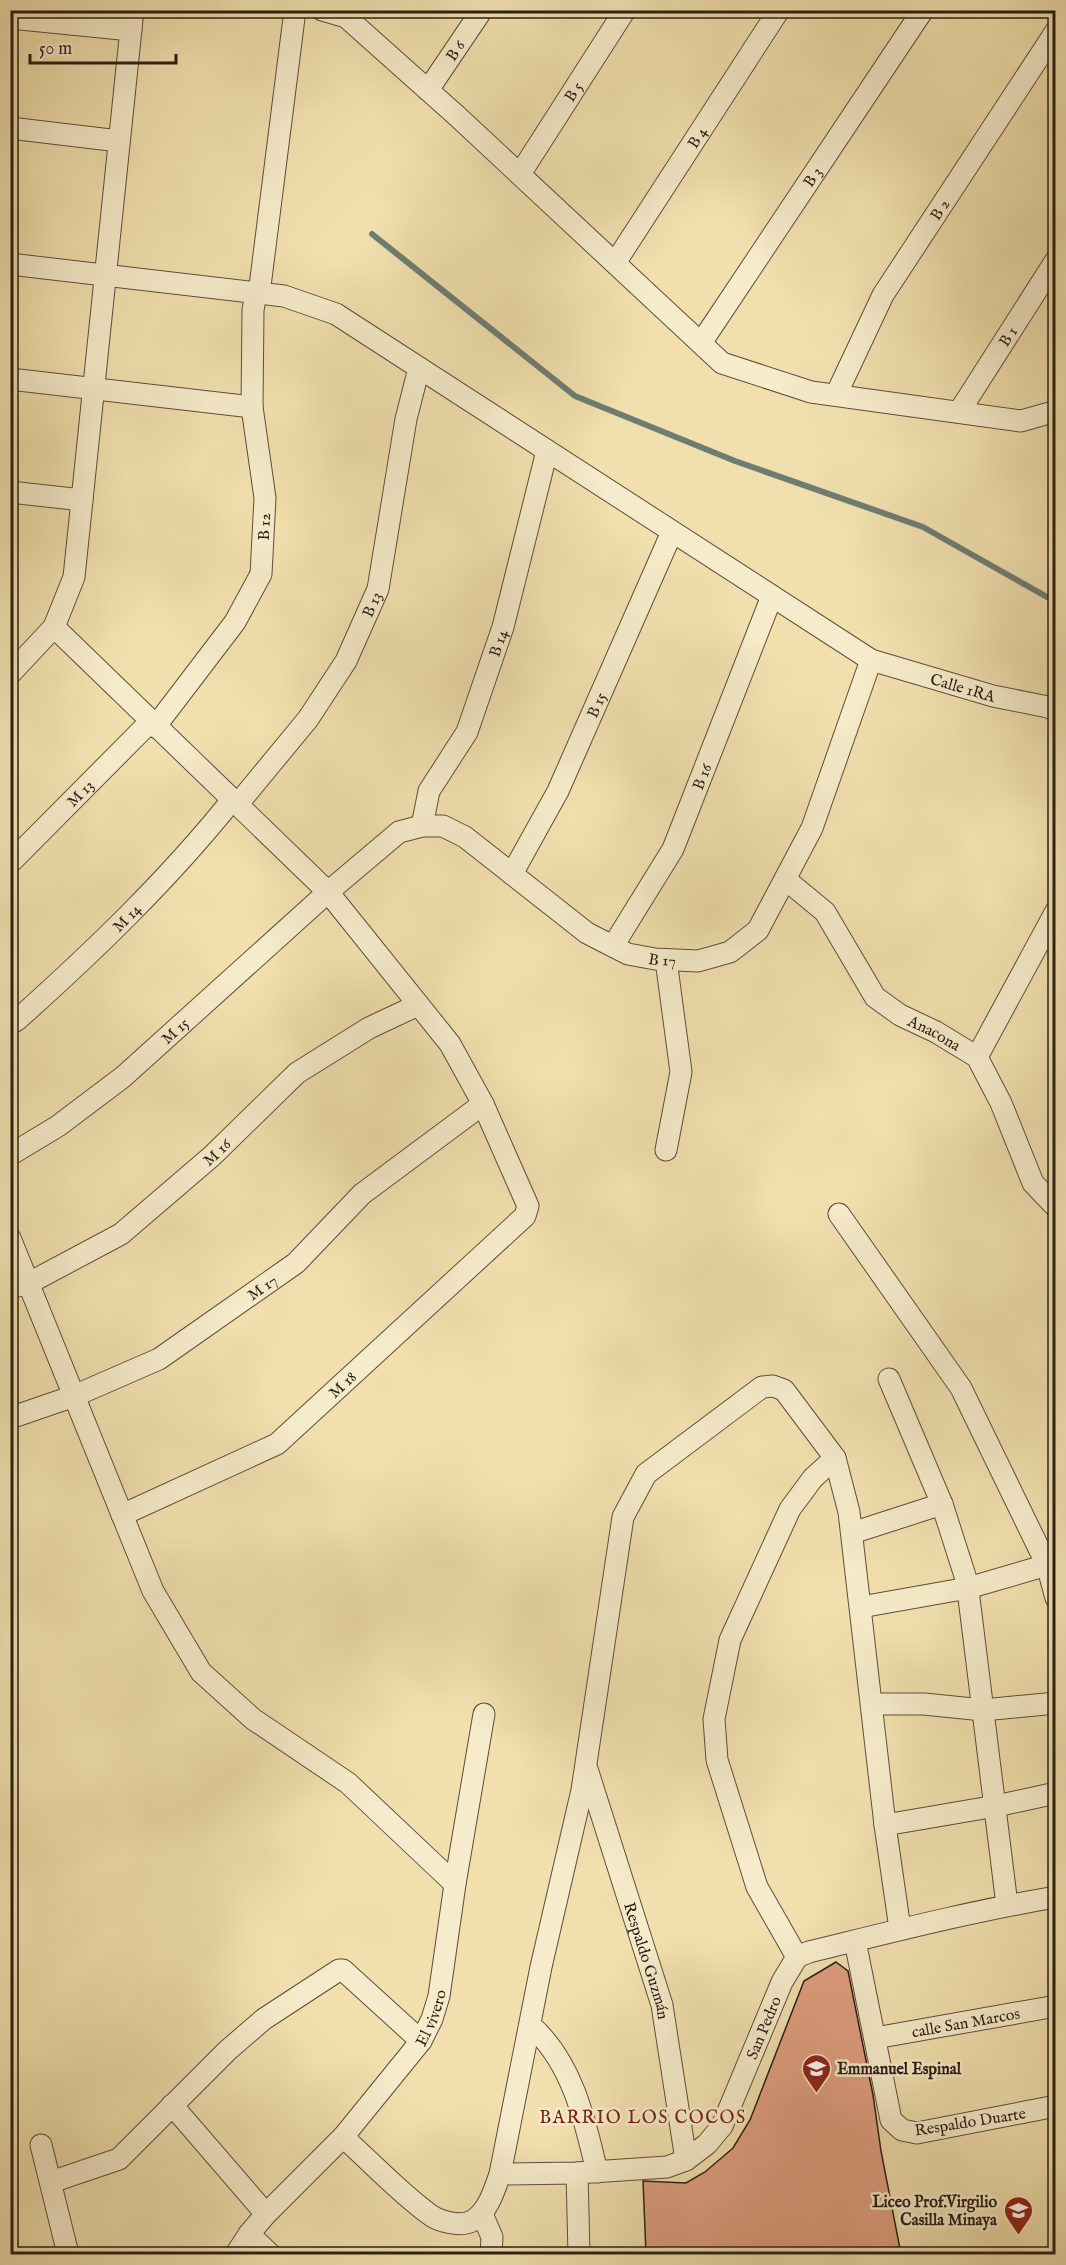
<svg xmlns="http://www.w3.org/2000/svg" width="1066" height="2265" viewBox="0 0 1066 2265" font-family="'IM FELL English',serif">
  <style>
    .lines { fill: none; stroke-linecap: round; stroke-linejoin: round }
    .stream { stroke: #6e7d72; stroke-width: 6 }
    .building { fill: #de9e7f; stroke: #2a1e15; stroke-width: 1.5 }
    .minor-casing { stroke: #5c4e3b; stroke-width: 23 }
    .minor { stroke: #f6ebca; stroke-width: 21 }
    .labels { text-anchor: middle; stroke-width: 5; stroke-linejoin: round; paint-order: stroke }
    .street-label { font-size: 16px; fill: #2a1e15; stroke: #f6ebca }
    .poi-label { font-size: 16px; font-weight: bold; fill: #2a1e15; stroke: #f6ebca; text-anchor: start }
    .neighbourhood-label { font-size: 18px; letter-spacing: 1.5px; fill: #7a1f14; stroke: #f6ebca }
  </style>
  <rect width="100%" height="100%" fill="#f1e0ae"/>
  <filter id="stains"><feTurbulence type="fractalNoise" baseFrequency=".00333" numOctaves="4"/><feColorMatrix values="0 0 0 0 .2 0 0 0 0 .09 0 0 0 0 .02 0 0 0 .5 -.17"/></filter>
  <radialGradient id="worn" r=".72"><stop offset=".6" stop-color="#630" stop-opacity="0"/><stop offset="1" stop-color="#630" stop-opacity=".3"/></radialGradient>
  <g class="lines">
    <path class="stream" d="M 372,234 L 575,396 L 735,461 L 923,527 L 1056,602"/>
  </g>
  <path class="building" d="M 836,1962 L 848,1971 L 873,2095 L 881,2151 L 901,2254 L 646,2254 L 643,2181 L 686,2183 L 705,2172 L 733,2148 L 750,2120 L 804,1981 Z"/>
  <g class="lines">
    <defs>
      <g id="minor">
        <path d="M 322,10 L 346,17 L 457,116 L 722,363 L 811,392 L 1021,421 L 1056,411"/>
        <path d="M 10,18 L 131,30"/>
        <path id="s1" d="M 428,90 L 482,10"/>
        <path d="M 10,128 L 119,141"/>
        <path id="s2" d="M 520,174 L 625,10"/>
        <path id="s3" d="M 615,263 L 779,10"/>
        <path id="s4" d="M 10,264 L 284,296 L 336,314 L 871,660 L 993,696 L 1048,707 L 1056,711"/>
        <path d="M 259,294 L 295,10"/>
        <path id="s5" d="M 701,343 L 923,10"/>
        <path d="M 10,379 L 252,407"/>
        <path id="s6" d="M 836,395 L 883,295 L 1056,31"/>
        <path id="s7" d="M 959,412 L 1056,260"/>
        <path d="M 10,492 L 82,500"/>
        <path d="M 54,627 L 328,892 L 450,1044 L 483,1104 L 528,1206 L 525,1216 L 277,1444 L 122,1515"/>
        <path d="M 10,674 L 54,627 L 74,577 L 133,10"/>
        <path id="s8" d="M 155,727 L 235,622 L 261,574 L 265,498 L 252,407 L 253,310 L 256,293"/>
        <path id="s9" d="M 237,805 L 308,719 L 346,661 L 378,589 L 406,419 L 419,368"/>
        <path id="s10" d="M 422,826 L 429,791 L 467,732 L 503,627 L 547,451"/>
        <path id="s11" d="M 10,863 L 150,722"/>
        <path id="s12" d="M 512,874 L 558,791 L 672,532"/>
        <path id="s13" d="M 785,879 L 825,912 L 875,997 L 900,1015 L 936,1032 L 977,1057 L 1001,1103 L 1033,1183 L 1056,1207"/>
        <path id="s14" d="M 613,946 L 673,849 L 772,596"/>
        <path d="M 666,960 L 681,1072 L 666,1150"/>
        <path id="s15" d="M 10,1024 L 17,1020 C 93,952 168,880 232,800"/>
        <path d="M 977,1057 L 1056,911"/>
        <path id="s16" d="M 10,1155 L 58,1126 L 123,1077 L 328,892 L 399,832 L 422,826 L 443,826 L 465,837 L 587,933 L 628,954 L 655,959 L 698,961 L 730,952 L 758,930 L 812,828 L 871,660"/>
        <path d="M 839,1214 L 961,1388 L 1047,1565 L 1056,1598"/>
        <path d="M 10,1238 L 153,1591 L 201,1672 L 253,1719 L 348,1783 L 455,1884"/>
        <path id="s17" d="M 10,1288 L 29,1283 L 121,1234 L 212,1156 L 297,1073 L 369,1028 L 418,1005"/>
        <path d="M 889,1379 L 942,1504 L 967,1582 L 1007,1905"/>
        <path id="s18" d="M 10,1418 L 74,1396 L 159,1359 L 296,1263 L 362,1194 L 483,1104"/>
        <path d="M 852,1533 L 942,1504"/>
        <path d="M 861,1607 L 968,1588 L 1047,1565"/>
        <path d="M 872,1704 L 924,1704 L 983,1710 L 1056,1703"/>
        <path id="s19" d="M 587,1769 L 662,2005 L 686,2160"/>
        <path d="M 885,1825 L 996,1806 L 1056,1793"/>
        <path d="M 855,1941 L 891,2120 L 902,2130 L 917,2133 L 1056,2106"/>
        <path d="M 797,1957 L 757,1887 L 717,1760 L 714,1719 L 730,1640 L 790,1509 L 813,1478 L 835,1458"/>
        <path d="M 530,2025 C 572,2061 585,2120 597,2172"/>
        <path id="s20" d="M 875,2038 L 1056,2006"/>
        <path d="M 172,2105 L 266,2214"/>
        <path d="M 343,2137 C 370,2161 400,2193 429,2214 C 439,2222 461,2227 472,2221 C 488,2212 494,2191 500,2174 L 541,1967 L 582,1790 L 623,1517 L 646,1474 L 762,1387 L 773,1386 L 784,1390 L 835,1458 L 849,1512 L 885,1825 L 900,1929"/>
        <path d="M 41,2145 L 68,2254"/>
        <path d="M 577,2173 L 579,2254"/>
        <path id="s21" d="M 500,2174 L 577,2173 L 667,2167 L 686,2160 L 707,2144 L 722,2126 L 782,1982 L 797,1957 L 809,1952 C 891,1932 972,1911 1056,1897"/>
        <path d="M 51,2182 L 119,2159 L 228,2050 L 264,2019 L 339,1970 L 343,1970 L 421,2041"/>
        <path d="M 482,2214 L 492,2237 L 491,2254"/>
        <path d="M 249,2234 L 270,2254"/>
        <path id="s22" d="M 236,2254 L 249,2234 L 266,2214 L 343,2137 L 421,2041 L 432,2019 L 439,1996 L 455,1884 L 484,1714"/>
      </g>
    </defs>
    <use href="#minor" class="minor-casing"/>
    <use href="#minor" class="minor"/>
  </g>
  <defs>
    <symbol id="school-pin" viewBox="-11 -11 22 30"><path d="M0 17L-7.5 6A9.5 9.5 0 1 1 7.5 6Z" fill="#8f2418" stroke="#f6ebca"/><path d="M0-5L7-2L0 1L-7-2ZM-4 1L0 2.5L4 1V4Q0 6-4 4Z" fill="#fff"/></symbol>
    <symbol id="university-pin" viewBox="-11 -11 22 30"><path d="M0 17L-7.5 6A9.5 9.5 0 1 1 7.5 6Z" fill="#8f2418" stroke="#f6ebca"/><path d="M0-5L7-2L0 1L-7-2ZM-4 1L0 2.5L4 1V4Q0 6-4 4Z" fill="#fff"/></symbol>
  </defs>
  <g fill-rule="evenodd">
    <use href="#school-pin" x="800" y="2052" width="33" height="45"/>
    <use href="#university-pin" x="1002" y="2194" width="33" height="45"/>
  </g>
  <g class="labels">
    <g class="street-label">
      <text dy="6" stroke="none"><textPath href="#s1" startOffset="48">B 6</textPath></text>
      <text dy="6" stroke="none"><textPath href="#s2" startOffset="98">B 5</textPath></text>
      <text dy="6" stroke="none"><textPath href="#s3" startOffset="150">B 4</textPath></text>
      <text dy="6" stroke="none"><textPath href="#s5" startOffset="200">B 3</textPath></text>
      <text dy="6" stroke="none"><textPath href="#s6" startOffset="213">B 2</textPath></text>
      <text dy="6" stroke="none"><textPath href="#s7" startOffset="90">B 1</textPath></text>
      <text dy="6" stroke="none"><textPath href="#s8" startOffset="234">B 12</textPath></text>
      <text dy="6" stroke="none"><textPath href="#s9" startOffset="243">B 13</textPath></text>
      <text dy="6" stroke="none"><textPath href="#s10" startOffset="200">B 14</textPath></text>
      <text dy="6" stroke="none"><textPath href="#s4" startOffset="1064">Calle 1RA</textPath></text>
      <text dy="6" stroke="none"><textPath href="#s12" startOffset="189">B 15</textPath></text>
      <text dy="6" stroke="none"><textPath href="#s14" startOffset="192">B 16</textPath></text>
      <text dy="6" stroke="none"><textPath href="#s11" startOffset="99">M 13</textPath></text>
      <text dy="6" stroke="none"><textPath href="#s15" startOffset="158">M 14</textPath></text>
      <text dy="6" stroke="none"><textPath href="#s16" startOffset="812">B 17</textPath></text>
      <text dy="6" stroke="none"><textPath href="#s16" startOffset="207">M 15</textPath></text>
      <text dy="6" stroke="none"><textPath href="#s13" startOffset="220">Anacona</textPath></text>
      <text dy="6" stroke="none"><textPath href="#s17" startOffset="250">M 16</textPath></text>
      <text dy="6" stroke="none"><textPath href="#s18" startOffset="286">M 17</textPath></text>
      <text transform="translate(342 1384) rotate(-43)" y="6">M 18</text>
      <text dy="6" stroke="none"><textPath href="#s19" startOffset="201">Respaldo Guzmán</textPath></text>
      <text dy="6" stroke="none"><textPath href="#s22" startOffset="308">El vivero</textPath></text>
      <text dy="6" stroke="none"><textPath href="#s20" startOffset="92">calle San Marcos</textPath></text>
      <text dy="6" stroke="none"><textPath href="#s21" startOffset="344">San Pedro</textPath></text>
      <text transform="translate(970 2121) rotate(-9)" y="6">Respaldo Duarte</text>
    </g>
    <g class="poi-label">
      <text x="837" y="2074">Emmanuel Espinal</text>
      <text x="997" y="2207" text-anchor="end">Liceo Prof.Virgilio<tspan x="997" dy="18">Casilla Minaya</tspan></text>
    </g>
    <g class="neighbourhood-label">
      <text x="643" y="2123">BARRIO LOS COCOS</text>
    </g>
  </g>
  <rect width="1066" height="2265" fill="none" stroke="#f1e0ae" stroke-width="36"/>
  <rect x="12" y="12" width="1042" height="2241" fill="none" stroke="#2a1e15" stroke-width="3"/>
  <rect x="18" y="18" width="1030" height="2229" fill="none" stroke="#2a1e15" stroke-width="1.5"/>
  <path d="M30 54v9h146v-9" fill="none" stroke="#2a1e15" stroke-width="3"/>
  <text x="39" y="54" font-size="18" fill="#2a1e15" stroke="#f6ebca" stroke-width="4.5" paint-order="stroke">50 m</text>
  <rect width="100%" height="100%" filter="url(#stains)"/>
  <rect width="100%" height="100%" fill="url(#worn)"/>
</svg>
